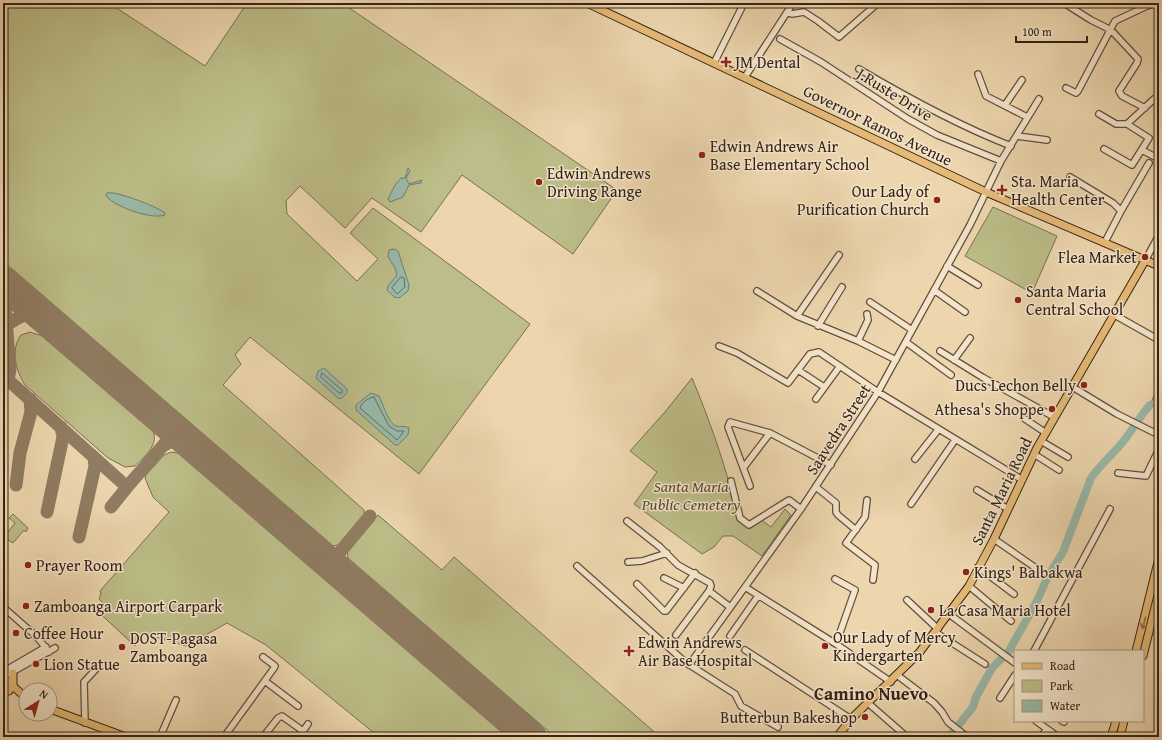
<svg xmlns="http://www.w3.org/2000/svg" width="1162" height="740" viewBox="0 0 1162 740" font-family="'Gentium Book Plus',serif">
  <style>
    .green { fill: #bcbd88; stroke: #787050 }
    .water { fill: #99b9aa; stroke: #717d6f }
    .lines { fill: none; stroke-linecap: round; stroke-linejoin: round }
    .shore { stroke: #666e60; stroke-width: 1 }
    .stream { stroke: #717d6f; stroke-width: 1.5 }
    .river { stroke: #99b9aa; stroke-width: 8 }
    .taxiway { stroke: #907c62; stroke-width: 13 }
    .runway { stroke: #907c62; stroke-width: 32 }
    .minor-casing { stroke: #624f3d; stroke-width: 8 }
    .major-casing { stroke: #342217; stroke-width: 9 }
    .minor { stroke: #f3e4ca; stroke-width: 5.5 }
    .major { stroke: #e6bb77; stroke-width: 7 }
    .oneway { stroke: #8d6e47 }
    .poi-dot { fill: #8f2418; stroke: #f3e4ca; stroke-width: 1.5 }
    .labels { text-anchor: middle; stroke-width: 3; stroke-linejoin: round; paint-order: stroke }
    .poi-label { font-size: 16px; fill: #342217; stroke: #f3e4ca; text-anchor: start }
    .street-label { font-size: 16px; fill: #342217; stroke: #f3e4ca }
    .park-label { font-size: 16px; font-style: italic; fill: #564933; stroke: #f3e4ca }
    .quarter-label { font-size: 18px; font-weight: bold; fill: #342217; stroke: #f3e4ca }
  </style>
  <rect width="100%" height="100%" fill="#edd6ae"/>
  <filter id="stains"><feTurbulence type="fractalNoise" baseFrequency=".005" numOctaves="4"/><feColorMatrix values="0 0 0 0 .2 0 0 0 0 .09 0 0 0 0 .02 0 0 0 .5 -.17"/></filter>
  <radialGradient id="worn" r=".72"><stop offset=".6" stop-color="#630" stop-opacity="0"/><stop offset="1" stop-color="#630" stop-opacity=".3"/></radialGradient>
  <path class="green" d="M 3,3 L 109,3 L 205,66 L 247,3 L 342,3 L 617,190 L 573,254 L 462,175 L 421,232 L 372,198 L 345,228 L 300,186 L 286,201 L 287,214 L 357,281 L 378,259 L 350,233 L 373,208 L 530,324 L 419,474 L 250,337 L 235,355 L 241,364 L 223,385 L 364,510 L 364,517 L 342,544 L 333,546 L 3,261 Z
    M 993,207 L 1057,236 L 1032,293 L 965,256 Z
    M 30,332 L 42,336 L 153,431 C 159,446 144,456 135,466 L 125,467 L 108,458 L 25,385 C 16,371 10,350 21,335 Z
    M 692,378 C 711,424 727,469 738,518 L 749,526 L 760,519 L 771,527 L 785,509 L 791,515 L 762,556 L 733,536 L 723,536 L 714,547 L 702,554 L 634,504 L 657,472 L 630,451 L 665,412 Z
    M 171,452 L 178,453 L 509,737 L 379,737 L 266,645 L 227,623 L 186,646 L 145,634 L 135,646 L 94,608 L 97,611 L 103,603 L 99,599 L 101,594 L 100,591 L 169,512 L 153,497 L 145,478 L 146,475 L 164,455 Z
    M 13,514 L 28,528 L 26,532 L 24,530 L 13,543 L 4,537 L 15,523 L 9,518 Z
    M 378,515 L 442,570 L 454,557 L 660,737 L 555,737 L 348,558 L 347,550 Z"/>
  <path class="water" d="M 408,168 L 410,171 L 406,178 L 409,184 L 422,180 L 421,183 L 409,185 L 403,197 L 390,202 L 388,199 L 395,185 L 401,178 L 405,178 Z
    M 107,193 C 118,191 154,206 164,212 L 165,215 C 152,220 115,207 106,196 Z
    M 394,249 L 398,251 L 409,285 L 408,291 L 399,298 L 394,297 L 387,290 L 388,286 L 397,275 L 395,268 L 388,257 L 389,250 Z
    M 324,368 L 347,389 L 347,393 L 342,398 L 339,399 L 316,378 L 318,371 Z
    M 371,393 L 379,396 C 383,404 387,419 394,425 C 398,428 404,425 409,428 L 408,435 L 398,445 L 395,445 L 356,410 L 356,405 Z"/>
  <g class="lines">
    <path class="shore" d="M 401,277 L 404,278 L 405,287 L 397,294 L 392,288 Z
      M 322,373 L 342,390 L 342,393 L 339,393 L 321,377 Z
      M 374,397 L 389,426 L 397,431 L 404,431 L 397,440 L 360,408 C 361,403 369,397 374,397 Z"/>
    <path class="stream" d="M 1150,405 L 1157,390 L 1159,378"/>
    <path class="river" d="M 949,737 L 973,707 L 976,697 L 992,668 L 1009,651 L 1037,601 L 1048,576 L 1063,552 L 1091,478 C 1100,465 1112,455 1122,443 C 1132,431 1139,417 1150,405"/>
    <path class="taxiway" d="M 3,283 L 10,369 L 9,375 L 3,384
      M 3,330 C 11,320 27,311 40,314
      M 7,379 L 127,487 L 167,441 L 168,433 L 165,422
      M 163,446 C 173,439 179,438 190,443
      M 16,485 L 20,453 L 31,412 L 30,399
      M 111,507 L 128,486
      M 47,512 L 63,437 L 61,427
      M 79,537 L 95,466 L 94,457
      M 330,564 L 370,516"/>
    <path class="runway" d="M 3,282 L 531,737"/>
    <defs>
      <path id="minor" d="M 1064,3 L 1091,20 L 1111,30 L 1138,59 L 1137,63 L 1119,91 L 1122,96 L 1145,108
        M 1146,3 L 1147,6 L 1156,3
        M 787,12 L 792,14 L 804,12 L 818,21 L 839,37 L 878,3
        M 780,39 L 821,62 L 908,119 L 937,135 L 1001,161
        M 714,63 L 744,3
        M 859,69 C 908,98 957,125 1011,146
        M 978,74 L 986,96 L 1027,117
        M 745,77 L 793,3
        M 1066,88 L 1076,93 L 1078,91 L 1115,21 L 1147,6
        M 1005,105 L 1022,80
        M 1099,114 L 1116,124 L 1127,124 L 1154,99 L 1159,98
        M 1017,136 L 1047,140
        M 1104,149 L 1132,165 L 1149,138 L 1127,124
        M 1142,150 L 1159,159
        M 1070,177 L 1113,203 L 1121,211
        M 1105,242 L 1121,211 L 1149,163
        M 1146,259 L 1159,235
        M 947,266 L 978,285
        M 934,290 L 965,312
        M 757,291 L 797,316 L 858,341 L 896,360
        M 870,302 L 912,330
        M 1113,314 L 1159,340
        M 797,316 L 839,255
        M 818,326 L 842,287
        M 858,341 L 868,320 L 867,314
        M 906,342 L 951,375
        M 719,346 L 737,353 L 788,383 L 810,354 L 819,352 L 878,392 L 1021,479
        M 940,351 L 982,377 L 1054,417
        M 954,360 L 970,338
        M 798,370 L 824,387
        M 1071,386 L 1117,414 L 1159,435
        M 816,399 L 840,366
        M 1025,419 L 1046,433
        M 1041,441 L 1068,457
        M 1034,454 L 1059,470
        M 915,459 L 938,430
        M 744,467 L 770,433
        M 1118,473 L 1146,476 L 1159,449
        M 731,481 L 740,518 L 749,525 L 789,500 L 801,509
        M 750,486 L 728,427 L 730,422 L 770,433 L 831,465
        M 816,487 L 836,503 L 836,512 L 838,515 L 856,530
        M 977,490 L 1008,509
        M 867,500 L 865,517 L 846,543 L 875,565 L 873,580
        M 911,504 L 955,440
        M 627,521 L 660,547 L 678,565 L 710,583 L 711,586 L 709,591 L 676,635
        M 994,539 L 1043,573
        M 628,562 L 642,561 L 667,553
        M 577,566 L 685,662 L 735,694 L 741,706 L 778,727
        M 978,567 L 1014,594
        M 664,578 L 684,588
        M 835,579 L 855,590 L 836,644
        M 637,584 L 664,611 L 666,611 L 695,573
        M 969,586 L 1011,621
        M 745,587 L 836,644 L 891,682
        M 709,591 L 730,607
        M 907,600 L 938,629
        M 3,607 L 37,637 L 49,652
        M 949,614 L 1015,663
        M 935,632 L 985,664
        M 730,636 L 758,596
        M 745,650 L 851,719
        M 1034,651 L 1110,509
        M 689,665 L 801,509 L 878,392 L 970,225 L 1001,161 L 1039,99
        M 3,672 L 46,647
        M 897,675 L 934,703 L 942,712 L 948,722 L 967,737
        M 3,677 L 55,648
        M 265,681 L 298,706
        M 1000,698 L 1015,675
        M 868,703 L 907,737
        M 1036,721 L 1057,736
        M 1062,721 L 1064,722
        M 85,723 L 84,682 L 97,668
        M 160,737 L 176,700
        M 224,737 L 274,668 L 275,666 L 263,657
        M 263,737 L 278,718 L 282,716 L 303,731
        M 299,737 L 308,724
        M 1041,737 L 1046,730"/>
      <path id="major" d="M 587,3 L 986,192 L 1159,266
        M 1136,651 L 1159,558
        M 1143,656 L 1159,591
        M 3,677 L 26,698
        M 13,688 L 13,673
        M 3,689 L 9,691
        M 50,709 L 126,737
        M 837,737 L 851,719 L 919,653 L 969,586 L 994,539 L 1037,448 L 1146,259
        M 1111,737 L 1116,721
        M 1120,737 L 1124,721"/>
    </defs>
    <use href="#minor" class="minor-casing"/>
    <use href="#major" class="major-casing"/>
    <use href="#minor" class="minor"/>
    <use href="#major" class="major"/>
  </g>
  <defs><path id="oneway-shaft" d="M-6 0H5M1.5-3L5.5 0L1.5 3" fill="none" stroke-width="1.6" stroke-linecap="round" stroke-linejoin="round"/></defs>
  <use class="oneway" href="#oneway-shaft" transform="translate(1144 623) rotate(105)"/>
  <g class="poi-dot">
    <path d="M724 56h4v4h4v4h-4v4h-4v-4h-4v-4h4z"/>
    <circle cx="702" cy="155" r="4"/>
    <circle cx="539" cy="182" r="4"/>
    <path d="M1000 184h4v4h4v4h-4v4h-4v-4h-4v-4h4z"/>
    <circle cx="937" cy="200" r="4"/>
    <circle cx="1145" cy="257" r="4"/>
    <circle cx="1018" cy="300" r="4"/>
    <circle cx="1084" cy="385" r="4"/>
    <circle cx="1052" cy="409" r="4"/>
    <circle cx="28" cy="565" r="4"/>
    <circle cx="966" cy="572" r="4"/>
    <circle cx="26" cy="606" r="4"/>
    <circle cx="931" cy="610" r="4"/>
    <circle cx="16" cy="633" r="4"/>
    <circle cx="825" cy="646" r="4"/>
    <circle cx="122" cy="647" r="4"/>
    <path d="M627 645h4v4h4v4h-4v4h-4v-4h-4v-4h4z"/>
    <circle cx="36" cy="664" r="4"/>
    <circle cx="865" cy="717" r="4"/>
  </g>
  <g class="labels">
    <g class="poi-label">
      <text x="735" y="68">JM Dental</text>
      <text x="710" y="152">Edwin Andrews Air<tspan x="710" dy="18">Base Elementary School</tspan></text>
      <text x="547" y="179">Edwin Andrews<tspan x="547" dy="18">Driving Range</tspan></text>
      <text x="1011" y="187">Sta. Maria<tspan x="1011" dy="18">Health Center</tspan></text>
      <text x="929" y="197" text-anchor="end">Our Lady of<tspan x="929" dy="18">Purification Church</tspan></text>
      <text x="1137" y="263" text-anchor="end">Flea Market</text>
      <text x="1026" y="297">Santa Maria<tspan x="1026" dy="18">Central School</tspan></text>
      <text x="1076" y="391" text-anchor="end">Ducs Lechon Belly</text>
      <text x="1044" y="415" text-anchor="end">Athesa's Shoppe</text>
      <text x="36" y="571">Prayer Room</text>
      <text x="974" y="578">Kings' Balbakwa</text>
      <text x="34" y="612">Zamboanga Airport Carpark</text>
      <text x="939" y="616">La Casa Maria Hotel</text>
      <text x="24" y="639">Coffee Hour</text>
      <text x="833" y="643">Our Lady of Mercy<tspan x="833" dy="18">Kindergarten</tspan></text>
      <text x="130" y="644">DOST-Pagasa<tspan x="130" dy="18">Zamboanga</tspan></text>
      <text x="638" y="648">Edwin Andrews<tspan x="638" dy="18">Air Base Hospital</tspan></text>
      <text x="44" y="670">Lion Statue</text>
      <text x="857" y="723" text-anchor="end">Butterbun Bakeshop</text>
    </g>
    <g class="street-label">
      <text transform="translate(895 94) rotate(32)" y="6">J.Ruste Drive</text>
      <text transform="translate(878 125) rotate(26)" y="6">Governor Ramos Avenue</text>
      <text transform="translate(838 429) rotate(-57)" y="6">Saavedra Street</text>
      <text transform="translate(1001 491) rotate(-64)" y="6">Santa Maria Road</text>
    </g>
    <g class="park-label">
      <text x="691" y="492">Santa Maria<tspan x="691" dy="18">Public Cemetery</tspan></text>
    </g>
    <g class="quarter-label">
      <text x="871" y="700">Camino Nuevo</text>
    </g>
  </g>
  <rect width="1162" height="740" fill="none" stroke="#edd6ae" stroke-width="16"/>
  <rect x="4" y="4" width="1154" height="732" fill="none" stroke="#342217" stroke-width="2"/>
  <rect x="8" y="8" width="1146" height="724" fill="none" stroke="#342217"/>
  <rect x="1014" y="650" width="130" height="72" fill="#f3e4ca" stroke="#a79682"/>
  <rect x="1022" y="663" width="20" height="6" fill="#e6bb77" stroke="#a79682"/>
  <text x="1050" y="670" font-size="12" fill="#342217">Road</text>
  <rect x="1022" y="680" width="20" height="12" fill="#bcbd88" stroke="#a79682"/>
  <text x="1050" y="690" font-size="12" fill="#342217">Park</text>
  <rect x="1022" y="700" width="20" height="12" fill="#99b9aa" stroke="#a79682"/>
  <text x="1050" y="710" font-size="12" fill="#342217">Water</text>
  <g transform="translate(38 702) rotate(37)"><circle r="19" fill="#f3e4ca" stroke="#a79682"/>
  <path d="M0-3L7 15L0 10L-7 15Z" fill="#8f2418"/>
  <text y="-6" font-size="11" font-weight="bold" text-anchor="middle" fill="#342217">N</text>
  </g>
  <path d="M1016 36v6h71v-6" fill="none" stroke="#342217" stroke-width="2"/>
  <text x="1022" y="36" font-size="12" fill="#342217" stroke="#f3e4ca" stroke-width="3" paint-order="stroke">100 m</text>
  <rect width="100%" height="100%" filter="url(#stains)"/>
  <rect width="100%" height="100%" fill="url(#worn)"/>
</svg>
